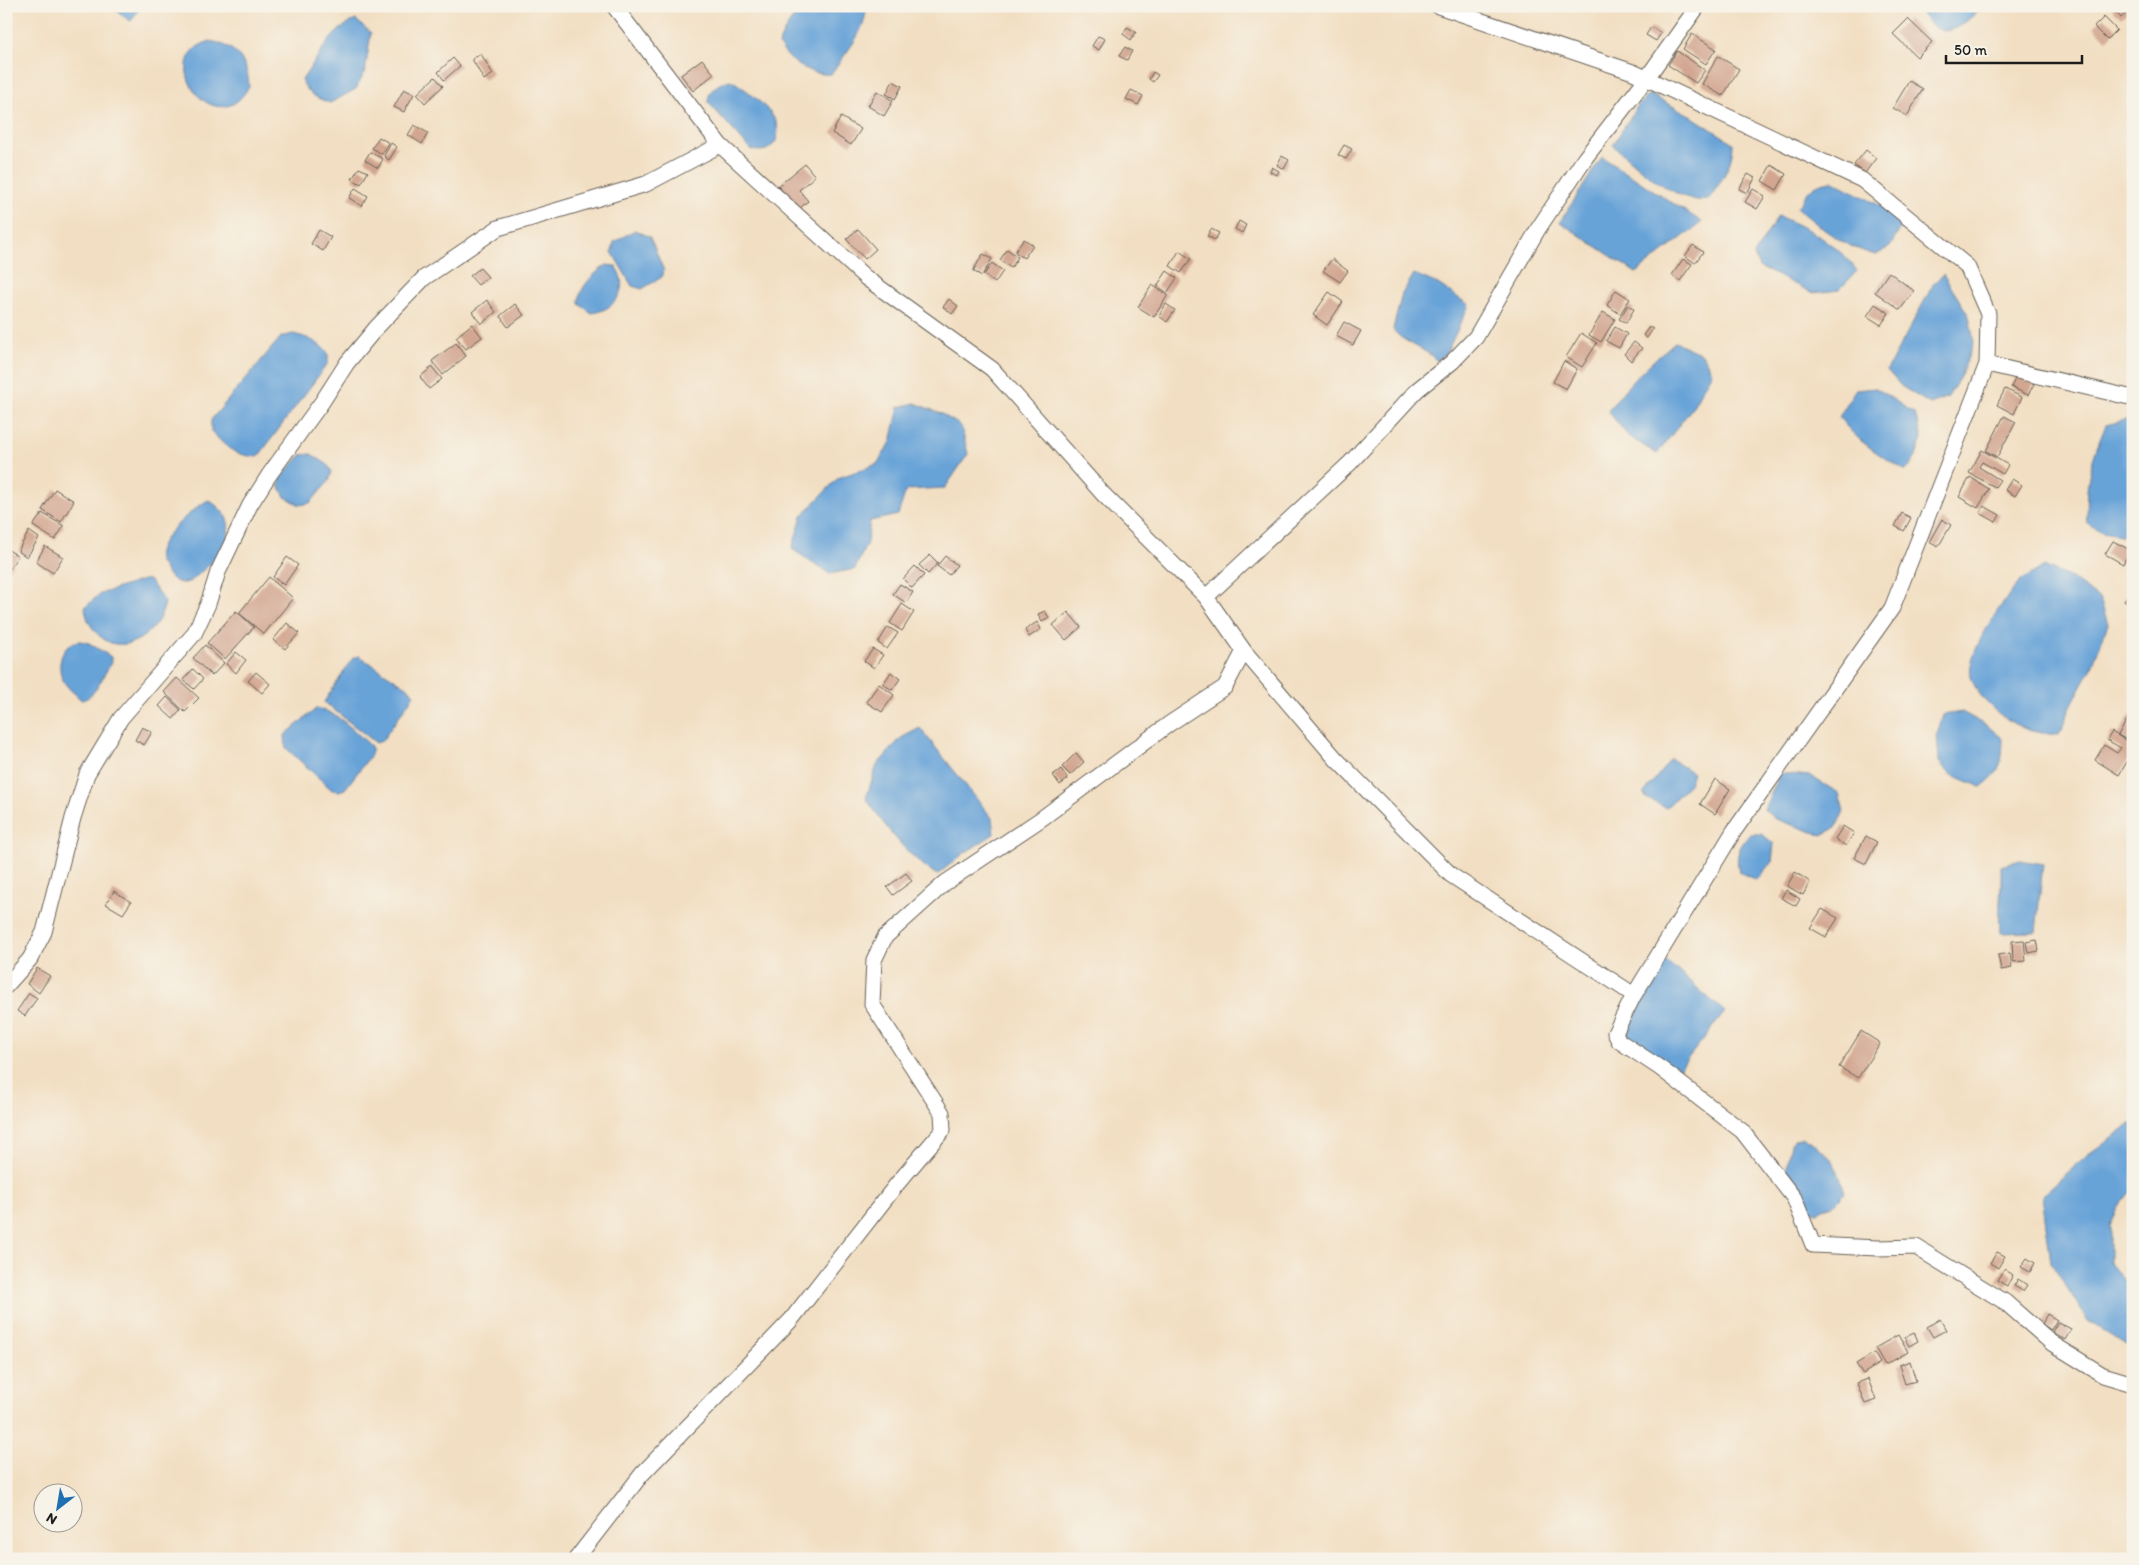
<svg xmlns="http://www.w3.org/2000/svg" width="2139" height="1565" viewBox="0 0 2139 1565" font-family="Itim,sans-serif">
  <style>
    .water { fill: #68a3d8; stroke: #42607a }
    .building { fill: #d2a690 }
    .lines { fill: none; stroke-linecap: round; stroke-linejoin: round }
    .minor-casing { stroke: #676056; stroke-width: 17 }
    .minor { stroke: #fff; stroke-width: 15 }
  </style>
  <rect width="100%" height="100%" fill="#f7f3e8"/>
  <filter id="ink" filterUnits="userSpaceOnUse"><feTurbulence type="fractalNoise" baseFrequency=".02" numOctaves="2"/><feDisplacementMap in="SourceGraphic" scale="10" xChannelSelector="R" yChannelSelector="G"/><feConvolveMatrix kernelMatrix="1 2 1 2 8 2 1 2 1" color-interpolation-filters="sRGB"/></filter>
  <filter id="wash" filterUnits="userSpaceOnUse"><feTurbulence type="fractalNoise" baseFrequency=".0096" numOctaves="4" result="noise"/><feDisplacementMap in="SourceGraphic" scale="20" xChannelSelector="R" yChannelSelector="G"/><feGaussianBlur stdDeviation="1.12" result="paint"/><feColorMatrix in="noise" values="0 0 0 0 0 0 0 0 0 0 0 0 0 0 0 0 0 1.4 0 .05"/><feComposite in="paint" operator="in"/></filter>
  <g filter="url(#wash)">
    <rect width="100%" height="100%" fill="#f2dfc3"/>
    <path class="water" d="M 112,6 L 141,6 L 131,21 L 127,19 Z
      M 801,6 L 866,6 C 867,31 844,55 831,74 C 811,76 788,62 779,44 L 783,33 Z
      M 1914,6 L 1984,6 C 1972,16 1950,41 1933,26 C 1926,20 1921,12 1914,6 Z
      M 356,20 L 371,33 L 365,72 L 356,89 L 330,103 C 316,98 307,94 302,80 C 317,59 331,29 356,20 Z
      M 210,41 C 236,46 248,60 249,87 C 244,94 239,102 230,105 C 201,116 171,69 196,48 C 199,45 205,43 210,41 Z
      M 730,80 C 742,85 764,104 772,115 C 786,134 773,158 750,149 L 708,102 C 708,89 719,83 730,80 Z
      M 1649,94 L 1688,114 L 1733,143 C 1733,165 1721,182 1708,200 C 1678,205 1634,164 1613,145 L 1636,108 Z
      M 1602,157 L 1702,222 L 1636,273 L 1560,222 Z
      M 1832,181 L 1891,211 L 1904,222 L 1890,247 L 1876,255 C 1842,246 1824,230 1797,208 C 1808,191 1812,183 1832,181 Z
      M 1778,216 C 1809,229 1837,243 1857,271 L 1839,290 L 1813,293 L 1759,267 L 1754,255 Z
      M 635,230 L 650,237 L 664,271 L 662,277 L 642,289 L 632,286 L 612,252 L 614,242 Z
      M 607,265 L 615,266 C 631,287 616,310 592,313 L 579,304 C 578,288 594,273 607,265 Z
      M 1414,274 L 1438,284 L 1469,305 L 1447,352 L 1437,361 C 1426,348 1400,342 1393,329 L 1402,294 Z
      M 1943,274 L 1969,316 L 1974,342 L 1961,375 L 1948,397 L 1930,404 L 1901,386 L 1887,370 L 1934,283 Z
      M 293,334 C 308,337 318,342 328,353 L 328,363 L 258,457 C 233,455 227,448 211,431 L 211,420 L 281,337 Z
      M 1675,342 L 1702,354 L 1712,372 L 1692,408 L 1657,454 L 1628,436 L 1608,411 C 1627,384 1650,363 1675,342 Z
      M 1876,388 L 1915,414 L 1922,438 L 1916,457 L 1906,471 C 1881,456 1856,441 1839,417 L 1855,390 Z
      M 915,403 L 942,414 L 961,426 L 968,454 L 945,488 L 906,490 L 898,515 L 870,521 L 867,543 L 855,569 L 830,574 L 792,549 L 802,516 L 838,478 L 877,464 L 891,442 L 899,407 Z
      M 2133,418 L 2133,537 L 2102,532 L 2087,523 C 2084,485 2091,460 2106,425 Z
      M 311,454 L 327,464 L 332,472 L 329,481 L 310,503 L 300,505 L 285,497 L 279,485 L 282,476 L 301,455 Z
      M 208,500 C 212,503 217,505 220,509 C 241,529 219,558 202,571 C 197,576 191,583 183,583 C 175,583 169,577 165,570 C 164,567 160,564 159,560 C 153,541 193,509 208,500 Z
      M 2044,566 L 2073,579 L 2100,599 L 2108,624 L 2091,669 L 2073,702 L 2059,735 C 2050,734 2041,733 2032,731 C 2009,725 1978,701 1971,677 C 1965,654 2003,601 2018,584 C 2025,577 2036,572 2044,566 Z
      M 143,580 L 149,580 L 165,602 C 160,634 120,662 95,631 C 89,624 86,617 85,607 L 100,594 Z
      M 80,641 L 89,643 L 111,657 L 111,663 C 104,673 95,699 81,700 C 76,694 68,689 64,682 C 55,667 61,643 80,641 Z
      M 359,656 L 410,689 L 414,695 L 382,741 L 376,743 L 324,702 L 353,658 Z
      M 317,708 C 339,713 355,732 371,746 L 372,750 L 371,755 L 345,789 L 339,791 L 332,790 L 286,748 L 285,735 Z
      M 1962,712 L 1989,727 L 2003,739 C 2002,764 2001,772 1981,787 L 1950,774 L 1939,762 L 1937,734 L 1943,715 Z
      M 920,728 L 992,818 L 994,834 L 963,854 L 937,875 C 907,856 886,828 866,798 L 877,765 L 901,738 Z
      M 1671,759 L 1693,773 L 1689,784 L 1666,808 L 1646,798 L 1644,793 Z
      M 1780,773 L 1810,776 L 1839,793 L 1844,811 L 1836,828 L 1822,835 L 1775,819 L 1764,810 Z
      M 1750,834 L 1762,834 L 1774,844 L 1772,862 L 1756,880 L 1739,872 C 1735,854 1739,847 1750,834 Z
      M 2020,860 L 2043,864 L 2036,932 L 2000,933 C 1998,909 2002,889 2001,866 Z
      M 1665,960 L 1725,1012 L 1677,1072 L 1618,1034 Z
      M 2133,1123 L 2133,1190 L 2122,1201 L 2110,1225 L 2110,1263 L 2133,1292 L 2133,1348 L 2088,1321 L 2051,1262 L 2042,1195 L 2088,1155 Z
      M 1802,1137 C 1830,1152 1836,1162 1845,1193 L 1834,1204 L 1817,1212 L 1805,1209 C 1788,1181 1782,1174 1792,1141 Z"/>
    <g id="blocks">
      <path class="building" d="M 1727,6 L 1738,6 L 1734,11 Z
        M 2110,6 L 2133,6 L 2133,7 L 2121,18 Z
        M 2104,17 L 2117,30 L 2107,40 L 2094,27 Z
        M 1908,19 L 1932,42 L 1917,57 L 1893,34 Z
        M 1127,27 L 1136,32 L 1131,40 L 1123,34 Z
        M 1651,27 L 1661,33 L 1656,41 L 1646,35 Z
        M 1692,34 L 1716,49 L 1706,64 L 1683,49 Z
        M 1098,36 L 1105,39 L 1099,50 L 1092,46 Z
        M 1125,47 L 1132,51 L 1127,60 L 1119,56 Z
        M 1677,51 L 1705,70 L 1696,83 L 1668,65 Z
        M 481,54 L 493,74 L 484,80 L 472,59 Z
        M 1718,56 L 1739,69 L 1723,96 L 1702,84 Z
        M 453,58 L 460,66 L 444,80 L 438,72 Z
        M 702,59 L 714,74 L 693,91 L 681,75 Z
        M 1153,72 L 1158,75 L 1153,82 L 1149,79 Z
        M 435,77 L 443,86 L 425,103 L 417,94 Z
        M 893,81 L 902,86 L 895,99 L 886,94 Z
        M 1909,81 L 1923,89 L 1907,116 L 1893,108 Z
        M 404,89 L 414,94 L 404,112 L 394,107 Z
        M 1131,90 L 1143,96 L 1138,105 L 1126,99 Z
        M 877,91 L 893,101 L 884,116 L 868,106 Z
        M 841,117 L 861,129 L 851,145 L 832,133 Z
        M 414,125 L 428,133 L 422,144 L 408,135 Z
        M 379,137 L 389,143 L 382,154 L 372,148 Z
        M 391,143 L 397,147 L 389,160 L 384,156 Z
        M 1344,145 L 1352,149 L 1346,159 L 1338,155 Z
        M 1866,150 L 1876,158 L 1865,173 L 1854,165 Z
        M 370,152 L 383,159 L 378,168 L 365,160 Z
        M 1282,156 L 1289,160 L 1284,169 L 1277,165 Z
        M 805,164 L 815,176 L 799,190 L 808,201 L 798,210 L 778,186 Z
        M 1771,165 L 1786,174 L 1777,190 L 1762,181 Z
        M 1272,167 L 1279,171 L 1277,175 L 1270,172 Z
        M 359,168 L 368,172 L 361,184 L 352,179 Z
        M 1748,174 L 1755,178 L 1747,193 L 1739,189 Z
        M 355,188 L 368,196 L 362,206 L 349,198 Z
        M 1753,189 L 1765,196 L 1757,209 L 1745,202 Z
        M 1239,221 L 1246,225 L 1242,233 L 1235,229 Z
        M 858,229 L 876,249 L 865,259 L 846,239 Z
        M 1211,229 L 1219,233 L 1215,240 L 1207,236 Z
        M 319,230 L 331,237 L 323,251 L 311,244 Z
        M 1024,239 L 1033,245 L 1024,258 L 1015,252 Z
        M 1693,245 L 1703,252 L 1695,263 L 1685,256 Z
        M 1007,249 L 1018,257 L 1011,268 L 1000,260 Z
        M 1179,251 L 1191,259 L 1181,273 L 1170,266 Z
        M 983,254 L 992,259 L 982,276 L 973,271 Z
        M 1332,259 L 1348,271 L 1340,282 L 1323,271 Z
        M 1683,259 L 1692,264 L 1680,281 L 1672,275 Z
        M 992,263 L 1003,271 L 995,283 L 984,275 Z
        M 480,268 L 488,277 L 478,285 L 470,276 Z
        M 1167,271 L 1177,278 L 1167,293 L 1157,286 Z
        M 1889,272 L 1914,291 L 1900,310 L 1875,292 Z
        M 1152,285 L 1168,295 L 1154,317 L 1138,307 Z
        M 1616,290 L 1630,299 L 1620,314 L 1607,305 Z
        M 1329,292 L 1343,302 L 1327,325 L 1313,315 Z
        M 949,299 L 958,306 L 952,314 L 943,307 Z
        M 487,300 L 496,312 L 481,324 L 472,312 Z
        M 515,304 L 524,315 L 508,327 L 500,316 Z
        M 1166,304 L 1175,310 L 1167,322 L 1159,316 Z
        M 1875,304 L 1889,313 L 1881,325 L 1867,316 Z
        M 1628,305 L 1634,309 L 1626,323 L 1619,319 Z
        M 1603,312 L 1615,319 L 1601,342 L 1589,335 Z
        M 1344,322 L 1361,331 L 1353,345 L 1336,336 Z
        M 472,324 L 482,337 L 466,349 L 456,337 Z
        M 1615,327 L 1627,334 L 1619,348 L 1606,341 Z
        M 1649,327 L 1653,329 L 1647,338 L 1643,335 Z
        M 1581,333 L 1597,343 L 1582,367 L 1566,357 Z
        M 1634,342 L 1642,348 L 1631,361 L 1624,354 Z
        M 456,343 L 466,356 L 443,375 L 432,361 Z
        M 1564,361 L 1577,369 L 1566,389 L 1553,382 Z
        M 432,367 L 442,379 L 429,389 L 420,377 Z
        M 2017,375 L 2034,384 L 2028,395 L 2011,387 Z
        M 2005,389 L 2022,397 L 2014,414 L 1997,405 Z
        M 2004,416 L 2016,422 L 1997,457 L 1986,451 Z
        M 1982,450 L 2008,465 L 2003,474 L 1982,462 L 1979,467 L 2000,480 L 1995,487 L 1969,473 Z
        M 1970,477 L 1989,489 L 1978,508 L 1959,497 Z
        M 2012,479 L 2022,485 L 2015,496 L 2005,490 Z
        M 55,489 L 74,501 L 61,522 L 42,510 Z
        M 1984,506 L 2000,515 L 1996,522 L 1980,513 Z
        M 42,513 L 64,526 L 55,540 L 33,526 Z
        M 1902,513 L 1911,518 L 1904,531 L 1895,526 Z
        M 1942,519 L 1951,525 L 1938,547 L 1929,542 Z
        M 29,531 L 39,538 L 27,557 L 18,551 Z
        M 2113,541 L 2130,550 L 2123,564 L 2105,554 Z
        M 45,546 L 63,557 L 53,573 L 36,562 Z
        M 7,549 L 18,556 L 6,575 L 6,550 Z
        M 930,555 L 938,563 L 928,574 L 919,565 Z
        M 945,556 L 957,565 L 949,575 L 937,566 Z
        M 287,557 L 298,565 L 284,585 L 273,577 Z
        M 915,566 L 924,575 L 912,588 L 903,579 Z
        M 269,577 L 293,598 L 264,634 L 239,613 Z
        M 900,584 L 913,592 L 906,603 L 893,594 Z
        M 2133,586 L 2133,607 L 2124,601 Z
        M 902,604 L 914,612 L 902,631 L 890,623 Z
        M 236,611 L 254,627 L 225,659 L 207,643 Z
        M 1045,611 L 1049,618 L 1042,622 L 1038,614 Z
        M 1068,612 L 1081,627 L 1066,640 L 1053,625 Z
        M 1037,622 L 1041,629 L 1029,637 L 1025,630 Z
        M 287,623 L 299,633 L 285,649 L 273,640 Z
        M 888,627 L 898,633 L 887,649 L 878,643 Z
        M 205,645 L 224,663 L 212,676 L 193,658 Z
        M 873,649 L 883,655 L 874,668 L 864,661 Z
        M 236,652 L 246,660 L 236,673 L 226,664 Z
        M 193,669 L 203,679 L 194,689 L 183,680 Z
        M 256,672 L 270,684 L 262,693 L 248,681 Z
        M 891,672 L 900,679 L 892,690 L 883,684 Z
        M 177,678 L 199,698 L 185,712 L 164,692 Z
        M 879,684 L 894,695 L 882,712 L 866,702 Z
        M 167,697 L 181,710 L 173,719 L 159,706 Z
        M 2131,713 L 2133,714 L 2133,738 L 2131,742 L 2118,735 Z
        M 142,727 L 152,732 L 144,745 L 135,740 Z
        M 2112,732 L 2133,745 L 2133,752 L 2119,775 L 2095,760 L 2104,745 L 2117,753 L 2121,748 L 2107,740 Z
        M 1076,753 L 1084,762 L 1070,775 L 1062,767 Z
        M 1061,769 L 1068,779 L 1060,785 L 1053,775 Z
        M 1715,779 L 1730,789 L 1715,814 L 1700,804 Z
        M 1843,826 L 1854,833 L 1846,846 L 1835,839 Z
        M 1866,836 L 1877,842 L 1866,864 L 1854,858 Z
        M 1795,872 L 1810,882 L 1803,895 L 1787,886 Z
        M 906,873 L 912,881 L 893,895 L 887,887 Z
        M 1786,890 L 1800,899 L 1796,906 L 1781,898 Z
        M 114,891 L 131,902 L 123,914 L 106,904 Z
        M 1822,909 L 1838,918 L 1826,937 L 1810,928 Z
        M 2024,940 L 2026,961 L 2013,962 L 2012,941 Z
        M 2037,940 L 2039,951 L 2028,953 L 2026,942 Z
        M 2010,953 L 2012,968 L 2001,970 L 1998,955 Z
        M 37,968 L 50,976 L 39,993 L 27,984 Z
        M 29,993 L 37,998 L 25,1016 L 17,1011 Z
        M 1861,1031 L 1880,1043 L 1858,1078 L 1839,1067 Z
        M 1997,1252 L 2005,1256 L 1998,1268 L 1990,1263 Z
        M 2027,1258 L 2035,1263 L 2030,1272 L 2021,1267 Z
        M 2004,1269 L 2013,1275 L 2007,1286 L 1997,1280 Z
        M 2018,1279 L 2027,1285 L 2023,1291 L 2014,1286 Z
        M 2047,1314 L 2057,1320 L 2051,1330 L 2042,1324 Z
        M 1940,1319 L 1946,1330 L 1933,1337 L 1927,1327 Z
        M 2058,1322 L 2071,1329 L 2065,1340 L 2052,1332 Z
        M 1914,1332 L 1918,1341 L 1909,1346 L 1904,1337 Z
        M 1898,1335 L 1908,1352 L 1885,1365 L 1875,1348 Z
        M 1874,1353 L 1880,1363 L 1863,1374 L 1856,1364 Z
        M 1910,1361 L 1916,1381 L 1905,1384 L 1899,1365 Z
        M 1868,1379 L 1876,1400 L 1865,1404 L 1857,1383 Z"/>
    </g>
  </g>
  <g filter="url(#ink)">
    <use href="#blocks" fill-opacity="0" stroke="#676056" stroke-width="1"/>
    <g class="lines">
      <defs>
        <path id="minor" d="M 614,6 L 720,145 L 866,278 L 992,369 L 1103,494 L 1206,597
          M 1438,6 L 1633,72 L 1862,180 L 1967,266 L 1988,314 L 1987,364 L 2133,398
          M 1244,651 L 1336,759 L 1451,875 L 1634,995 L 1734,831 L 1892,608 L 1987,364
          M 6,986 L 30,959 L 44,932 L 73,818 L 87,774 L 121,718 L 194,634 L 208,604 L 218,572 L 250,505 L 269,475 L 322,402 L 347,363 L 376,328 L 424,278 L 498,228 L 646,184 L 720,145
          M 1634,995 L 1615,1033 L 1619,1041 L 1660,1068 L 1742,1131 L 1794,1198 L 1813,1245 L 1878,1248 L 1916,1247 L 2005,1302 L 2053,1344 L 2103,1375 L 2133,1384
          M 576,1559 L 642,1474 L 791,1320 L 897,1184 L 943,1130 L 942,1113 L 872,1004 L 874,960 L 885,937 L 945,883 L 1041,819 L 1169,724 L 1225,687 L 1244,651 L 1206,597 L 1350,463 L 1417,390 L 1452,362 L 1476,337 L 1538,229 L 1585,158 L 1646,79 L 1698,6"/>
      </defs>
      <use href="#minor" class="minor-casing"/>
      <use href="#minor" class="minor"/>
    </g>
  </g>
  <rect width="2139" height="1565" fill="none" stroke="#f7f3e8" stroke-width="25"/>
  <g transform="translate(58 1508) rotate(211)"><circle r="24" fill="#f7f3e8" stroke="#9f9d96"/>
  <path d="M0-4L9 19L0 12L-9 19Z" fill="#1f6fb2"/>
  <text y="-8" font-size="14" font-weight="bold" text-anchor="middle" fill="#1c1c1c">N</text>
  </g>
  <path d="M1946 55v8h136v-8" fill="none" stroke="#1c1c1c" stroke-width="2.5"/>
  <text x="1954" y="55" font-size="15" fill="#1c1c1c" stroke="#f7f3e8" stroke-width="4" paint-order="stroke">50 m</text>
</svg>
